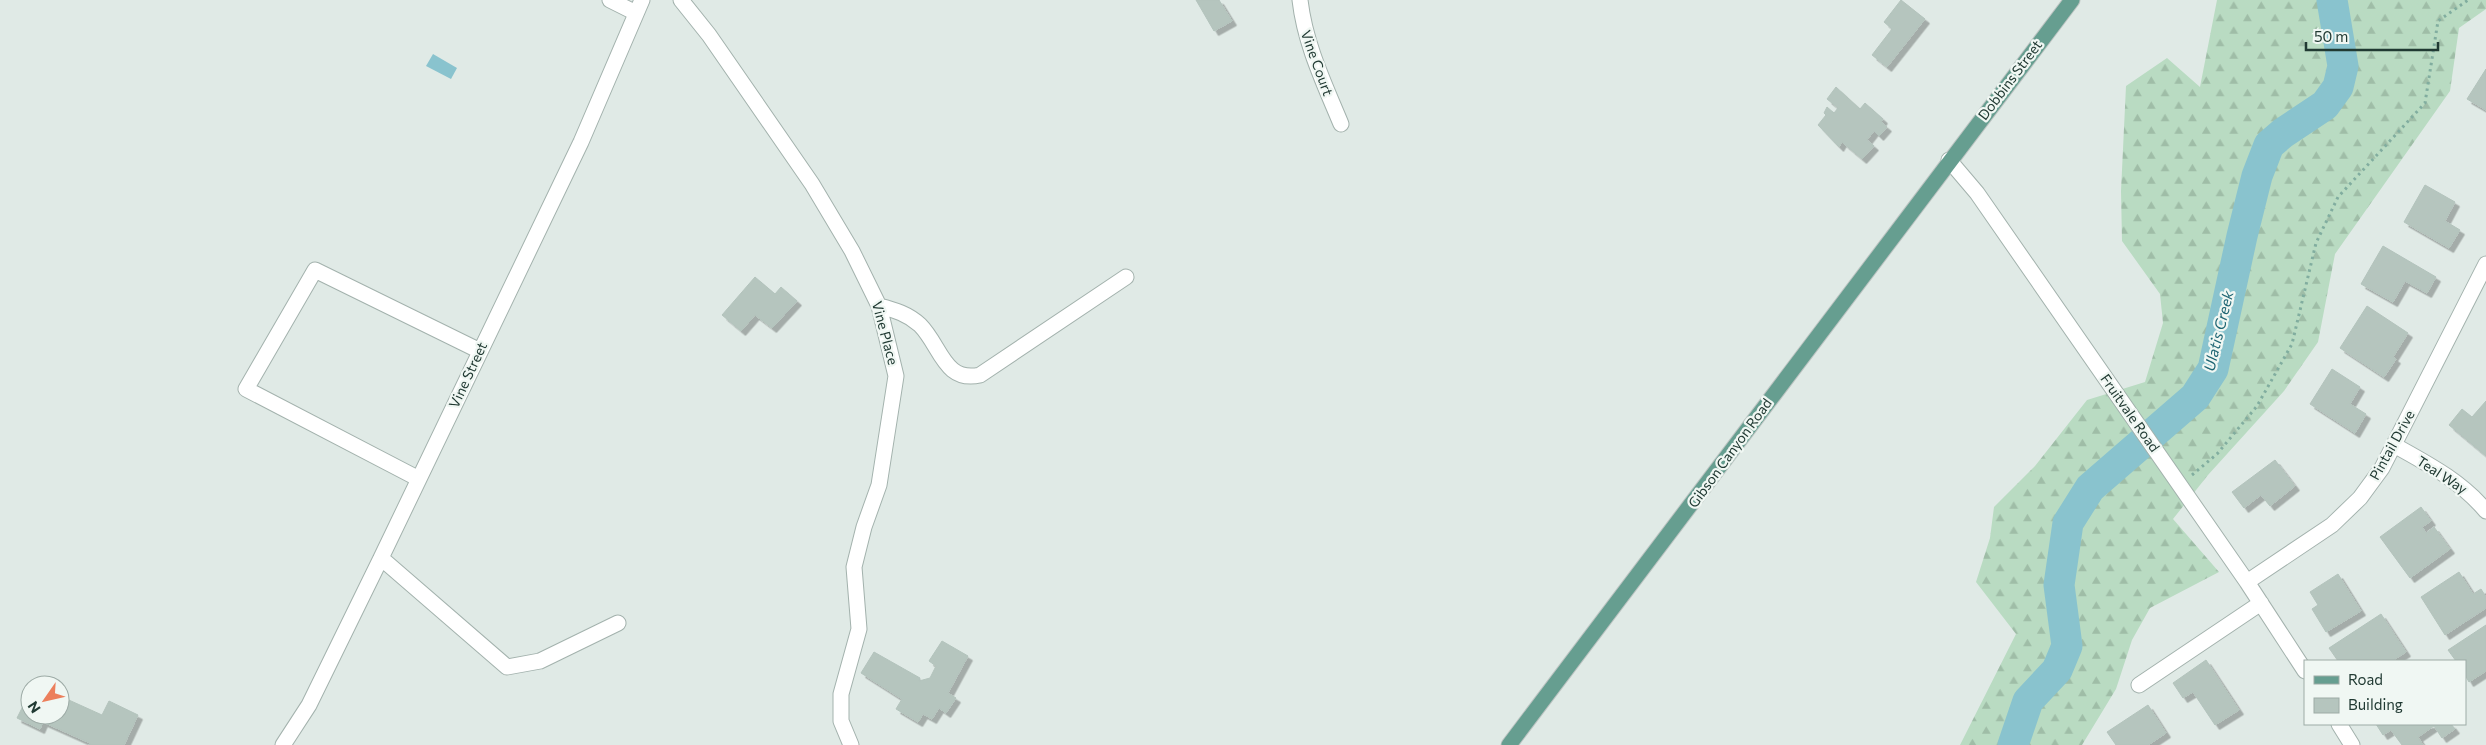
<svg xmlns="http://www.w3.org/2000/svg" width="2486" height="745" viewBox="0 0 2486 745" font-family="Commissioner,sans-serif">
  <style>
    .forest { fill: url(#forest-firs) }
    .water { fill: #89c3ce }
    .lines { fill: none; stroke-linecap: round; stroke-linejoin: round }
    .river { stroke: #89c3ce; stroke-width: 31 }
    .building { fill: #b5c5be; stroke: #b3c3bc; filter: url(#shadow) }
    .minor-casing { stroke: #a3b2ad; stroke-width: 17 }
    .major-casing { stroke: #bcc4c2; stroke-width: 17 }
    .path { stroke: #81ad9f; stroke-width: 3; stroke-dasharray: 2.5 4; stroke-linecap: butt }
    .minor { stroke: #fff; stroke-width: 15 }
    .major { stroke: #669e90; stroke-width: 15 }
    .labels { text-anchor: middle; stroke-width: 4.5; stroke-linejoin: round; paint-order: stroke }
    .street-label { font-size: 14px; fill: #213a33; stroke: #f0f7f3 }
    .water-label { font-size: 15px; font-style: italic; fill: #1e6573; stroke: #f0f7f3 }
  </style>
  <defs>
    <pattern id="forest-firs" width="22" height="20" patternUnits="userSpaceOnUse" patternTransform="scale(1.25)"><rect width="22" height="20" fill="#b9dbc2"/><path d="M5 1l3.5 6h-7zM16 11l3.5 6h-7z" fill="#9fbda7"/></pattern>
    <filter id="shadow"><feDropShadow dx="4.5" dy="4.5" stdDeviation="0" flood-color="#0004"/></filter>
  </defs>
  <rect width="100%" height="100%" fill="#e0eae6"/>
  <path class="forest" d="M 2217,0 L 2486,0 L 2486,9 L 2459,28 L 2450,91 L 2335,254 L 2318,342 L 2284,391 L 2208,475 L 2173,519 L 2219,572 L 2150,608 L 2132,640 L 2116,689 L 2082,745 L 1960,745 L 2016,634 L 1976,582 L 1990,538 L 1994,507 L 2035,466 L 2087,400 L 2145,382 L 2163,323 L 2160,294 L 2122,241 L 2121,191 L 2126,86 L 2167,58 L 2200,87 Z"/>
  <path class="water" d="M 433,54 L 457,68 L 451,79 L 426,66 Z"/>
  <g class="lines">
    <path class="river" d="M 2013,745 L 2028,701 L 2057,670 L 2067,646 L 2059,585 L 2068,523 L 2090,488 L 2195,397 L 2213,369 L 2242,236 L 2257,176 L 2269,145 L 2283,133 L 2325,105 L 2338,87 L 2343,66 L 2332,0"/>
  </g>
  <path class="building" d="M 1196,0 L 1219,0 L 1232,21 L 1214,31 Z
    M 1901,0 L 1925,19 L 1887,67 L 1872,55 L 1892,29 L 1884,22 Z
    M 2486,69 L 2486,110 L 2467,99 Z
    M 1836,87 L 1860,109 L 1865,103 L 1883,119 L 1881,122 L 1887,127 L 1879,136 L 1874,131 L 1867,140 L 1874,146 L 1862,159 L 1842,142 L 1839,147 L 1818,125 L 1826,115 L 1824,113 L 1827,107 L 1834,113 L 1838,108 L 1827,99 Z
    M 2425,185 L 2455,202 L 2445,221 L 2460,230 L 2449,248 L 2404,222 Z
    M 2383,246 L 2436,277 L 2427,293 L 2405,281 L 2393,302 L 2361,284 Z
    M 755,277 L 775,294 L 781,287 L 797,301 L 772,328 L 755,315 L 741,331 L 722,315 Z
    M 2367,306 L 2408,333 L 2393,357 L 2396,359 L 2384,377 L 2340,348 Z
    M 2332,369 L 2360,387 L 2350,404 L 2366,414 L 2355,433 L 2310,404 Z
    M 2486,401 L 2486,456 L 2449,425 L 2462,409 L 2472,417 Z
    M 2275,460 L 2295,486 L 2270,506 L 2261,495 L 2244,508 L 2232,492 Z
    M 2421,507 L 2431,521 L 2422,527 L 2426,533 L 2434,527 L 2450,549 L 2410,578 L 2380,537 Z
    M 2459,572 L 2473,594 L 2481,589 L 2486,597 L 2486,608 L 2445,635 L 2421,597 Z
    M 2338,574 L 2361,611 L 2326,632 L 2312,609 L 2318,605 L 2310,592 Z
    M 2381,614 L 2406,652 L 2392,661 L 2338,661 L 2329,648 Z
    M 2486,625 L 2486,671 L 2469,682 L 2465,675 L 2465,661 L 2456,661 L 2448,650 Z
    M 942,641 L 968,656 L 948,693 L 956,698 L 946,713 L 939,708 L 932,719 L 923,714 L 918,722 L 896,709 L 902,699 L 861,673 L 874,652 L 920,678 L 919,681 L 930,678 L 936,666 L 929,661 Z
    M 2206,660 L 2239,710 L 2215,725 L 2193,692 L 2183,698 L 2173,683 Z
    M 60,696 L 102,715 L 109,701 L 138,715 L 124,745 L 89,745 L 90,743 L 43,722 L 40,729 L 17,718 L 24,704 L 29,707 L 30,705 L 30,715 L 60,715 Z
    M 2148,705 L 2166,733 L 2148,745 L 2116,745 L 2107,732 Z
    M 2376,724 L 2451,724 L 2455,729 L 2442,738 L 2434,726 L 2418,737 L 2423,745 L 2402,745 L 2391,730 L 2383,735 Z"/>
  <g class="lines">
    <defs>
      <path id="minor" d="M 610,0 L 636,13
        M 681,0 L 709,35 L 812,184 L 852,251 L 879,306 L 896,376 L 879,485 L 864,527 L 854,567 L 859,629 L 841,694 L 841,721 L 851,745
        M 1300,0 C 1305,44 1324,83 1341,124
        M 1949,160 L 1977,193 L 2247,582 L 2305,671
        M 879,306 C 895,310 908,314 920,325 C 941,346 944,383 980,375 L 1126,277
        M 2394,445 C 2428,464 2461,481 2486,511
        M 419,479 L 246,389 L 315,270 L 480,351
        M 381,558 L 507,667 L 540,661 L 618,623
        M 2247,582 L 2332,525 L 2360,498 L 2382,468 L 2486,264
        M 2139,685 L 2261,603
        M 2339,724 L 2352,745
        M 283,745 L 309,705 L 381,558 L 581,142 L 642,0"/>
      <path id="major" d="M 1509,745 C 1698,497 1884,248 2072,0"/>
    </defs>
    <use href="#minor" class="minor-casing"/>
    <use href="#major" class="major-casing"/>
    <path class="path" d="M 2192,475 L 2217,454 L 2257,406 L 2292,344 L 2316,243 L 2338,197 L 2425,103 L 2438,21 L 2468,0"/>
    <use href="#minor" class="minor"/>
    <use href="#major" class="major"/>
  </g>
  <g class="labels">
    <g class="street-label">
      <text transform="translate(1317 63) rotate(70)" y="5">Vine Court</text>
      <text transform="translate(2010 80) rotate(-53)" y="5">Dobbins Street</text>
      <text transform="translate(885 333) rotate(75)" y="5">Vine Place</text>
      <text transform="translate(468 375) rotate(-65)" y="5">Vine Street</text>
      <text transform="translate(2130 413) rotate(55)" y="5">Fruitvale Road</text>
      <text transform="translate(2392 445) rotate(-61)" y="5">Pintail Drive</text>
      <text transform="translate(1730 453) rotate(-54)" y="5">Gibson Canyon Road</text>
      <text transform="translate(2442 475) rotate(33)" y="5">Teal Way</text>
    </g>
    <g class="water-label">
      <text transform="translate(2219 331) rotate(-76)" y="5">Ulatis Creek</text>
    </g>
  </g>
  <rect x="2304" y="660" width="162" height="65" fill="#f0f7f3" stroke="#9daba6"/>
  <rect x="2314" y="676" width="25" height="8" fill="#669e90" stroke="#9daba6"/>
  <text x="2348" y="685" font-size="15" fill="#213a33">Road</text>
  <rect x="2314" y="698" width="25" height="15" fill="#b5c5be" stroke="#9daba6"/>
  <text x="2348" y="710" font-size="15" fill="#213a33">Building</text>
  <g transform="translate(45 700) rotate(236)"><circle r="24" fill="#f0f7f3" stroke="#9daba6"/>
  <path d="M0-4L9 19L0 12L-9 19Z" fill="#ec7f5c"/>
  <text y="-8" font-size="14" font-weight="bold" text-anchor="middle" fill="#213a33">N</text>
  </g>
  <path d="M2306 42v8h132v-8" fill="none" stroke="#213a33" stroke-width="2.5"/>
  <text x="2314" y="42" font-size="15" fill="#213a33" stroke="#f0f7f3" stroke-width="4" paint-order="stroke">50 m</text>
</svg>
